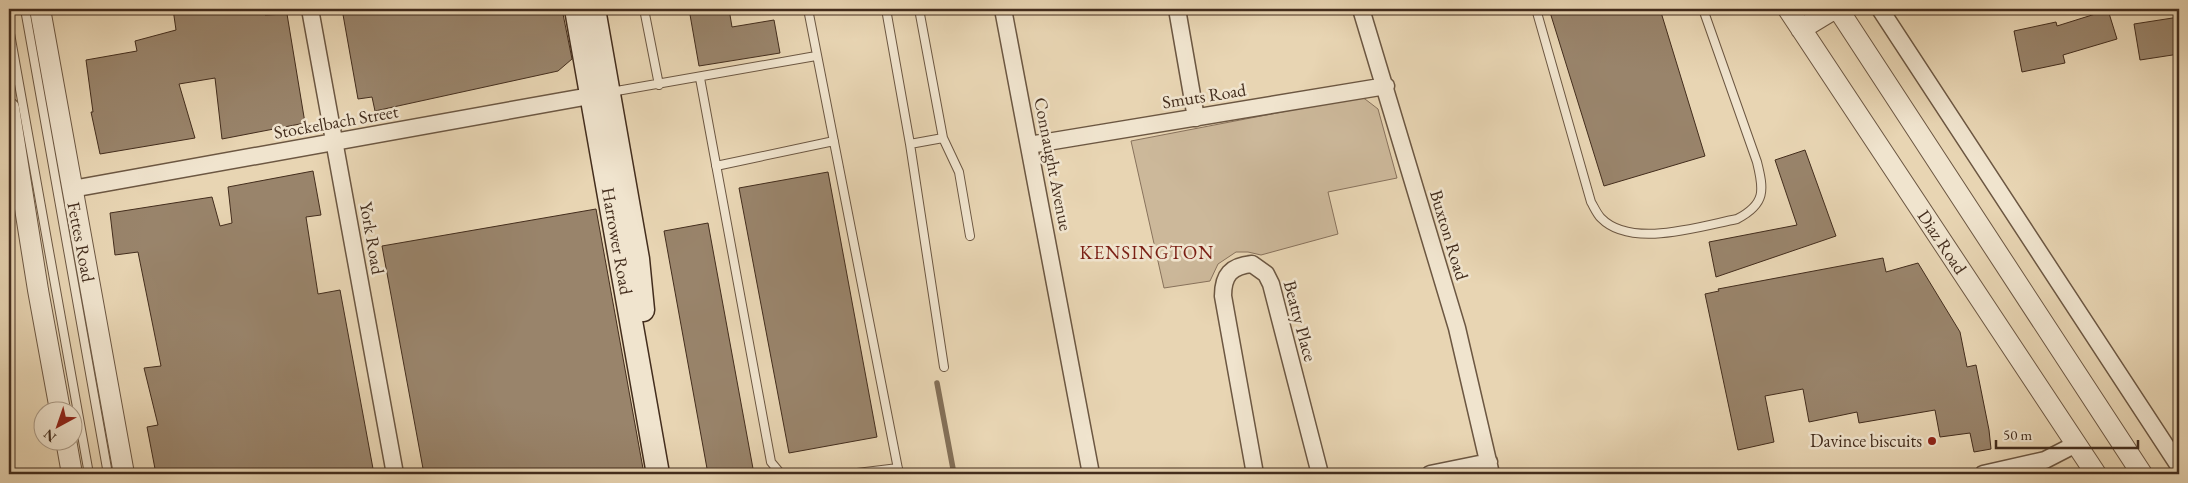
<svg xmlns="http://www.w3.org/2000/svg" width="2188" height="483" viewBox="0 0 2188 483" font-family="'EB Garamond',serif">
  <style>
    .green { fill: #ccb89a; stroke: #88725c }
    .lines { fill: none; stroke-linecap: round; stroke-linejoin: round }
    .stream { stroke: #847058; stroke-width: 5.5 }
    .building { fill: #99846b; stroke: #432d1d }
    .service-casing { stroke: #6c5742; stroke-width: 10 }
    .minor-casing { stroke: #6c5742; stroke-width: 19 }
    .tertiary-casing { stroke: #6c5742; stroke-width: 22 }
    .secondary-casing { stroke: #432d1d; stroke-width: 25 }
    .service { stroke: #f0e4ce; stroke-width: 8 }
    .minor { stroke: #f0e4ce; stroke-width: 16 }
    .tertiary { stroke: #f0e4ce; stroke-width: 20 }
    .secondary { stroke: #f0e4ce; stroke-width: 22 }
    .poi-dot { fill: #8f2418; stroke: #f0e4ce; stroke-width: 2 }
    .labels { text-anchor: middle; stroke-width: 5; stroke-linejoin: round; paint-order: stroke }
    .street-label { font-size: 18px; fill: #432d1d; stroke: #f0e4ce }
    .poi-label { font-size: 18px; fill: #432d1d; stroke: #f0e4ce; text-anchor: end }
    .neighbourhood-label { font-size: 19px; letter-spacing: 1px; fill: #7a1f14; stroke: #f0e4ce }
  </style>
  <rect width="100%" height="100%" fill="#e8d5b3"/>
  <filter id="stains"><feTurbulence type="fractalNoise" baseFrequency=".004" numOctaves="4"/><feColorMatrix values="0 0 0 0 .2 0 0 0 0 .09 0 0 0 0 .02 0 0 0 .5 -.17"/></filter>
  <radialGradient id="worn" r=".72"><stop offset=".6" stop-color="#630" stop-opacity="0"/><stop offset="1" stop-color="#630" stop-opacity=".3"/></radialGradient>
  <path class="green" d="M 1360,97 L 1365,99 L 1378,109 L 1397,178 L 1328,192 L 1338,234 L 1261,255 L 1248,252 L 1236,252 L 1218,264 L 1210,281 L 1164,288 L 1131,141 Z"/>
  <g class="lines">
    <path class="stream" d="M 937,383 L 954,474"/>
  </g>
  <path class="building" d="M 173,9 L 264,9 L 265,15 L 287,14 L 305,123 L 222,139 L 215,78 L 179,84 L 195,138 L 100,154 L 91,112 L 93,112 L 86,60 L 137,51 L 135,41 L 176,30 Z
    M 342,9 L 562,9 L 572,59 L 558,71 L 375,111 L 372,97 L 358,99 Z
    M 689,9 L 729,9 L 732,27 L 774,20 L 780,53 L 699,66 Z
    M 1549,9 L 1660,9 L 1705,156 L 1604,186 Z
    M 2108,10 L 2117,39 L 2063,55 L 2065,63 L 2022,72 L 2014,31 L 2056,22 L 2057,26 Z
    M 2179,17 L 2179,54 L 2140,60 L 2134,24 Z
    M 1805,150 L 1836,236 L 1716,277 L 1709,242 L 1797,225 L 1775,160 Z
    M 313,171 L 321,215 L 306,217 L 318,294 L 340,290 L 374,474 L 156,474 L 147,427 L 158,425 L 144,368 L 161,366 L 138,252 L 115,255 L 110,213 L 212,197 L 220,226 L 232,223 L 228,187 Z
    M 828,172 L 877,437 L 789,453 L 739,188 Z
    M 596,209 L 644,474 L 424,474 L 382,246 Z
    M 708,223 L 754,474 L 708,474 L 664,231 Z
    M 1883,258 L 1886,272 L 1918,263 L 1960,332 L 1967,367 L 1976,365 L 1989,430 L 1991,449 L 1974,452 L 1970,433 L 1940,437 L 1935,410 L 1859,423 L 1857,412 L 1809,422 L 1803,389 L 1765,396 L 1774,442 L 1738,450 L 1705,294 L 1719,291 L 1718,289 Z"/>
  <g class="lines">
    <defs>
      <path id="service" d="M 25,9 L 108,474
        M 644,9 L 659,85
        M 808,9 L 899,474
        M 886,9 L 910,144 L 944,367
        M 919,9 L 943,138 L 959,172 L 970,236
        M 1536,9 L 1591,202 C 1594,207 1597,214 1601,218 C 1631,249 1701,226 1737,219 C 1766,204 1764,190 1757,162 L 1703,9
        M 9,28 L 89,474
        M 700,78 L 771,462 L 781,474
        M 611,92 L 816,56
        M 910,144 L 943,138
        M 716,166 L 834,141
        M 849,474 L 898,468"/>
      <path id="minor" d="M 310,9 L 395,474
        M 1003,9 L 1091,474
        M 1177,9 L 1196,118
        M 1361,9 L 1457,328 L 1491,474
        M 1880,9 L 2179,466
        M 1029,145 L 1386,86
        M 72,189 L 601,94
        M 1255,474 L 1223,296 C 1223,275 1231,266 1252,264 L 1266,274 L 1271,284 L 1320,474
        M 1430,474 L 1489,462
        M 1983,474 L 2045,460 L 2076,444"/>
      <path id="tertiary" d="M 40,9 L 124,474
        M 1788,9 L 2096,474
        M 1838,9 L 2142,474
        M 1801,29 L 1834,9
        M 9,108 L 38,290 L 60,410
        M 66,440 L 72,474"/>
      <path id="secondary" d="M 576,9 L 658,474
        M 594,9 L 638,259 L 643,310"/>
    </defs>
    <use href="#service" class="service-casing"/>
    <use href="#minor" class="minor-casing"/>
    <use href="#tertiary" class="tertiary-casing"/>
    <use href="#secondary" class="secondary-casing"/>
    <use href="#service" class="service"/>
    <use href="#minor" class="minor"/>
    <use href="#tertiary" class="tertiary"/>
    <use href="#secondary" class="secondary"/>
  </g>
  <circle class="poi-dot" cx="1932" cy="441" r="5"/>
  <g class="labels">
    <g class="street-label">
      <text transform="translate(1204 96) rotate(-9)" y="6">Smuts Road</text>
      <text transform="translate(336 122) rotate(-10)" y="6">Stockelbach Street</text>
      <text transform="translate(1053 164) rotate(79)" y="6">Connaught Avenue</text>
      <text transform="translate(1449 235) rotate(73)" y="6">Buxton Road</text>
      <text transform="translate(372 238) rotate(80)" y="6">York Road</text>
      <text transform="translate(617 241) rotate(80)" y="6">Harrower Road</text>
      <text transform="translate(81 242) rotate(79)" y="6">Fettes Road</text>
      <text transform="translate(1942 242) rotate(56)" y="6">Diaz Road</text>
      <text transform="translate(1300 321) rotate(75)" y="6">Beatty Place</text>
    </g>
    <g class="poi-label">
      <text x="1922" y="447">Davince biscuits</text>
    </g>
    <g class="neighbourhood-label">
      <text x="1147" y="259">KENSINGTON</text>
    </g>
  </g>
  <rect width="2188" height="483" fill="none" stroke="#e8d5b3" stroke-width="30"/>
  <rect x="10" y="10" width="2168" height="463" fill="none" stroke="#432d1d" stroke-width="2.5"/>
  <rect x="15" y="15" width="2158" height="453" fill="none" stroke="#432d1d"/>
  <g transform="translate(58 426) rotate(220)"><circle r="24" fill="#f0e4ce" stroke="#ab9b87"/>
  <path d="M0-4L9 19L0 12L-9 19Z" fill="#8f2418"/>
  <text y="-8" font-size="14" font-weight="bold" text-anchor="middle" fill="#432d1d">N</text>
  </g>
  <path d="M1996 440v8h142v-8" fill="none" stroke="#432d1d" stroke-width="2.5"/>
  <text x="2003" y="440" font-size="15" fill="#432d1d" stroke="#f0e4ce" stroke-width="4" paint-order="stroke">50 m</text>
  <rect width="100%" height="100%" filter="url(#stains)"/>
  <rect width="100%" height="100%" fill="url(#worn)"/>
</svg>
